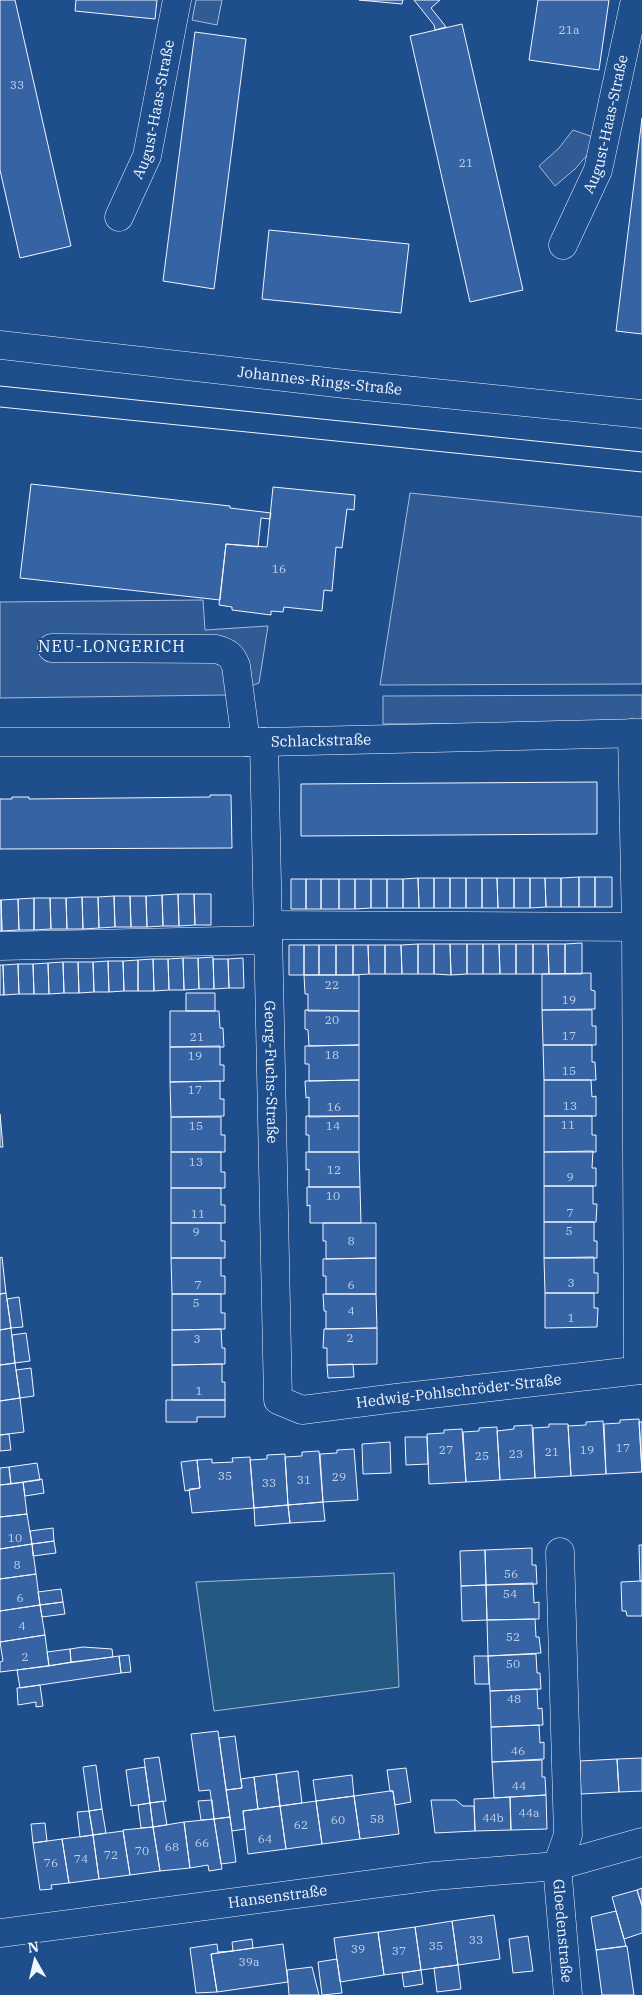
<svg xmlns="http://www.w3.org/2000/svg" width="642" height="1995" viewBox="0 0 642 1995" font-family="'IBM Plex Serif',serif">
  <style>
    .green { fill: #245a82; stroke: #a8bbd7 }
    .parking { fill: #305b95; stroke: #a8bbd7 }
    .building { fill: #3563a3; stroke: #f2f6ff }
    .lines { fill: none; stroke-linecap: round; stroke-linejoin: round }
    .minor-casing { stroke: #f2f6ff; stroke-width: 29 }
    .minor { stroke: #1f4e8c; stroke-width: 28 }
    .tram { stroke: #f2f6ff; stroke-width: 1 }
    .labels { text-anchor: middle; stroke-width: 4; stroke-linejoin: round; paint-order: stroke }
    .number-label { font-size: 12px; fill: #c3d1e8 }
    .street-label { font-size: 15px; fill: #f2f6ff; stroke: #1f4e8c }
    .neighbourhood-label { font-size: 16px; letter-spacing: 1px; fill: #f2f6ff; stroke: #1f4e8c }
  </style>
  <rect width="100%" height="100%" fill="#1f4e8c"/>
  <path class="green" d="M 394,1573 L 399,1687 L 214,1711 L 196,1582 Z"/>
  <path class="parking" d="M 196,0 L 222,0 L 217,25 L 192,20 Z
    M 573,130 L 596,138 L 588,154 L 575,169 L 555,186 L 539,166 L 559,148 Z
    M 410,493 L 642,517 L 642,684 L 380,685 Z
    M 203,600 L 205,630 L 268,626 L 259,683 L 226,695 L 0,698 L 0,602 Z
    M 642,695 L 642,723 L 383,724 L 383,696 Z"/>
  <path class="building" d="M 0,0 L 15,0 L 71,246 L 20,258 L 0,170 Z
    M 76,0 L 157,0 L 155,19 L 75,11 Z
    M 359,0 L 403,0 L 402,4 Z
    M 414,0 L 440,0 L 431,8 L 446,27 L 435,30 L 434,25 Z
    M 538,0 L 609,0 L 599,70 L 529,60 Z
    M 462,24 L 523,290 L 470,302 L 410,36 Z
    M 195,32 L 246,39 L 214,289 L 163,281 Z
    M 642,118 L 642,334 L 616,331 Z
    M 269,230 L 409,244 L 401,313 L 262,299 Z
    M 31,484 L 230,506 L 230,508 L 271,513 L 270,519 L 261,518 L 258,547 L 226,544 L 220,600 L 20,578 Z
    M 273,487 L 355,495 L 354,510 L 347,509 L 342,548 L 336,547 L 332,591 L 324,590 L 322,611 L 284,607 L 283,612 L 271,611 L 271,615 L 232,610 L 232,607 L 219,605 L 226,544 L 267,547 Z
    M 597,782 L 597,834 L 301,836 L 301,784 Z
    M 210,795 L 231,795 L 232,848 L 0,849 L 0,799 L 12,799 L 12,797 L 29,797 L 29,799 L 210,797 Z
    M 579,877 L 595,877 L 595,907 L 579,907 Z
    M 579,877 L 579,907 L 561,907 L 561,878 Z
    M 595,877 L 612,877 L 612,907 L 595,907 Z
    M 418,878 L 419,908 L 403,908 L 403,879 Z
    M 418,878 L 434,878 L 434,908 L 419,908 Z
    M 434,878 L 450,878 L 450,908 L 434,908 Z
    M 450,878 L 466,878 L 466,908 L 450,908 Z
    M 466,878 L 482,878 L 482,908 L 466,908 Z
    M 482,878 L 497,878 L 498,908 L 482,908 Z
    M 497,878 L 514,878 L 514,908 L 498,908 Z
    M 514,878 L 530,878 L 530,908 L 514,908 Z
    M 530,878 L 545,878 L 546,907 L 530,908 Z
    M 545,878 L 561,878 L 561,907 L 546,907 Z
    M 291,879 L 306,879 L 306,909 L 291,909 Z
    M 306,879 L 321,879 L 321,909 L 306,909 Z
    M 321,879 L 339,879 L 339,909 L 321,909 Z
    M 339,879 L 355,879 L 355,909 L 339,909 Z
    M 355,879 L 371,879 L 371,908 L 355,909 Z
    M 371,879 L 387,879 L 387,908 L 371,908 Z
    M 387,879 L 403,879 L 403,908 L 387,908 Z
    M 178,894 L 179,926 L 163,926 L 162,895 Z
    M 178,894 L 194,894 L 195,925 L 179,926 Z
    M 194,894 L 211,894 L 211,925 L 195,925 Z
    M 162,895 L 163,926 L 147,927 L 146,896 Z
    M 114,896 L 115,927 L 99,928 L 98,897 Z
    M 114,896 L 130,896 L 131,927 L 115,927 Z
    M 130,896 L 146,896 L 147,927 L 131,927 Z
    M 82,897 L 83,929 L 67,929 L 66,898 Z
    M 82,897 L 98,897 L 99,928 L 83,929 Z
    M 34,898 L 34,930 L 19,930 L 18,899 Z
    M 34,898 L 50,898 L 51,929 L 34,930 Z
    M 50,898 L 66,898 L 67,929 L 51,929 Z
    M 18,899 L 19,930 L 2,931 L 1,900 Z
    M 0,900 L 1,900 L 2,931 L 0,931 Z
    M 582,943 L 582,974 L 565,974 L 565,944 Z
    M 418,944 L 434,944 L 434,974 L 418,974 Z
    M 418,944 L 418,974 L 402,974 L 401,945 Z
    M 434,944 L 450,944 L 451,975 L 434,974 Z
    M 450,944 L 467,944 L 467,974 L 451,975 Z
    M 467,944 L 483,944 L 483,974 L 467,974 Z
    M 483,944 L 499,944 L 500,974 L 483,974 Z
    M 499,944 L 516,944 L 516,974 L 500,974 Z
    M 516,944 L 533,944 L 533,974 L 516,974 Z
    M 533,944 L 548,944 L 549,974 L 533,974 Z
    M 548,944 L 565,944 L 565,974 L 549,974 Z
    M 289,945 L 304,945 L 304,975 L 289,975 Z
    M 304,945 L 319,945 L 319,975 L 304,975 Z
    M 319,945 L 336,945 L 336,975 L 319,975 Z
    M 336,945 L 353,945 L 353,975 L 336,975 Z
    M 353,945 L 368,945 L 369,974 L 353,975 Z
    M 368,945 L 385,945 L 385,974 L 369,974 Z
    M 385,945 L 401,945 L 402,974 L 385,974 Z
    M 213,957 L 214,989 L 199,989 L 198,958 Z
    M 183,958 L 184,990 L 169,990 L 168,959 Z
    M 183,958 L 198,958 L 199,989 L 184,990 Z
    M 243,958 L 244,988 L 229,988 L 228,959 Z
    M 153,959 L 154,991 L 138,991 L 138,960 Z
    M 153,959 L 168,959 L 169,990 L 154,991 Z
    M 213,959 L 228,959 L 229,988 L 214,989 Z
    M 138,960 L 138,991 L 124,991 L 123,961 Z
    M 108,961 L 109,992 L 94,992 L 93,962 Z
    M 108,961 L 123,961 L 124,991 L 109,992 Z
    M 63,962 L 78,962 L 79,993 L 64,993 Z
    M 63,962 L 64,993 L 49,994 L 48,963 Z
    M 78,962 L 93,962 L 94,992 L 79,993 Z
    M 48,963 L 49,994 L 34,994 L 33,964 Z
    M 18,964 L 19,994 L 4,995 L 3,965 Z
    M 18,964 L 33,964 L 34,994 L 19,994 Z
    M 0,965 L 3,965 L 4,995 L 0,995 Z
    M 591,973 L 591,990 L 595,991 L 595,1009 L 542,1010 L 542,974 Z
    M 304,975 L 359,975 L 359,1011 L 308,1011 L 308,994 L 305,994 Z
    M 186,993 L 215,993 L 215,1011 L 186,1011 Z
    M 305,1010 L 359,1011 L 359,1045 L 309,1046 L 308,1030 L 305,1029 Z
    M 542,1010 L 592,1010 L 592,1026 L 596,1026 L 596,1045 L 543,1045 Z
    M 170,1011 L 219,1011 L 220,1028 L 223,1028 L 224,1047 L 170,1047 Z
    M 359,1045 L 359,1080 L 309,1081 L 309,1064 L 305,1064 L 305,1046 Z
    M 543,1045 L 592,1045 L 592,1062 L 595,1062 L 596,1080 L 544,1080 Z
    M 220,1046 L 220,1065 L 224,1065 L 224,1081 L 170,1082 L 170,1047 Z
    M 359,1080 L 359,1116 L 309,1117 L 309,1097 L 306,1098 L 305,1081 Z
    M 544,1080 L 591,1080 L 592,1097 L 596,1096 L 596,1116 L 544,1116 Z
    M 220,1081 L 220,1099 L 224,1099 L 224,1116 L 171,1117 L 170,1082 Z
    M 0,1114 L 3,1147 L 0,1147 Z
    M 306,1116 L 359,1116 L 359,1152 L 309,1152 L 309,1135 L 306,1135 Z
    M 544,1116 L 592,1116 L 592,1135 L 596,1135 L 596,1152 L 544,1152 Z
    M 171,1117 L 221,1117 L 221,1135 L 225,1135 L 225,1152 L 171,1152 Z
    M 593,1151 L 592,1168 L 596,1168 L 596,1186 L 544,1186 L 544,1152 Z
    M 171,1152 L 221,1152 L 221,1172 L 225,1172 L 225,1188 L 171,1188 Z
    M 306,1152 L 359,1152 L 360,1187 L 309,1187 L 309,1169 L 306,1170 Z
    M 544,1186 L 593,1186 L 593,1204 L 597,1204 L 596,1222 L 544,1222 Z
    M 307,1187 L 360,1187 L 361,1223 L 310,1223 L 310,1205 L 307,1206 Z
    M 171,1188 L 221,1188 L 221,1205 L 225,1205 L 225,1223 L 171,1223 Z
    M 544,1222 L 594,1222 L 594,1241 L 597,1241 L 597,1258 L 544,1258 Z
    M 171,1223 L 221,1223 L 221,1241 L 225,1241 L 225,1258 L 171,1258 Z
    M 323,1223 L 376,1223 L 376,1258 L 326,1259 L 326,1241 L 323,1241 Z
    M 2,1257 L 6,1293 L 0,1294 L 0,1258 Z
    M 594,1257 L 594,1273 L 598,1273 L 598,1293 L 545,1293 L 544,1258 Z
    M 171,1258 L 221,1258 L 221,1276 L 225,1276 L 225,1294 L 172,1294 Z
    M 376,1258 L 376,1294 L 326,1294 L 326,1276 L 323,1276 L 323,1259 Z
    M 6,1293 L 11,1328 L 0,1330 L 0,1294 Z
    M 545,1293 L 594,1293 L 594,1308 L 598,1308 L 597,1327 L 545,1328 Z
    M 172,1294 L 221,1294 L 221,1313 L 225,1313 L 225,1329 L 172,1330 Z
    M 323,1294 L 376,1294 L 377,1328 L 326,1329 L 326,1311 L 324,1311 Z
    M 19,1297 L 23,1327 L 11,1328 L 7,1299 Z
    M 11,1328 L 15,1363 L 0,1365 L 0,1330 Z
    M 377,1328 L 377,1364 L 327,1365 L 327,1348 L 323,1348 L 324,1329 Z
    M 221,1329 L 222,1348 L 225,1348 L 225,1364 L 172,1365 L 172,1330 Z
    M 26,1333 L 30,1361 L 15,1363 L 12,1335 Z
    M 15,1363 L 20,1398 L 0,1401 L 0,1365 Z
    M 222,1364 L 222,1382 L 225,1382 L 225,1400 L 172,1400 L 172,1365 Z
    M 353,1364 L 354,1377 L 328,1378 L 327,1365 Z
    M 31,1368 L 34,1396 L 20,1398 L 16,1370 Z
    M 20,1398 L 24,1432 L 0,1435 L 0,1401 Z
    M 166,1400 L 225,1400 L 225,1417 L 197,1417 L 197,1422 L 166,1422 Z
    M 639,1419 L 642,1472 L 606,1474 L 604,1424 L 620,1423 L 620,1420 Z
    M 603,1421 L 606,1474 L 571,1476 L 568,1426 L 586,1425 L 586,1422 Z
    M 639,1422 L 642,1422 L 642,1472 Z
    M 549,1424 L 568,1424 L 571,1476 L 535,1478 L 533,1428 L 549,1427 Z
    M 532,1425 L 535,1478 L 500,1480 L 497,1431 L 514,1429 L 514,1426 Z
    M 497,1427 L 500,1480 L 466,1482 L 463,1432 L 479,1431 L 479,1428 Z
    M 462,1429 L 466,1482 L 429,1484 L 427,1434 L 444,1433 L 444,1430 Z
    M 9,1434 L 11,1450 L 0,1451 L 0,1435 Z
    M 405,1437 L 427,1437 L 428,1464 L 406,1465 Z
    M 390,1442 L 391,1473 L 363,1474 L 362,1444 Z
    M 354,1449 L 358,1500 L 323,1502 L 320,1454 L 337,1453 L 337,1450 Z
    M 319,1451 L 323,1502 L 288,1505 L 285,1457 L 302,1456 L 302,1452 Z
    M 285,1454 L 288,1505 L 254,1508 L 250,1460 L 267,1459 L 267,1455 Z
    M 250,1457 L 254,1508 L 192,1513 L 189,1489 L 200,1488 L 197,1460 L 212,1459 L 212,1463 L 233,1462 L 232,1458 Z
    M 197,1460 L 200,1488 L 185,1491 L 181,1462 Z
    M 37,1463 L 40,1480 L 11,1484 L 9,1467 Z
    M 9,1467 L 11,1484 L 0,1485 L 0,1468 Z
    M 42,1479 L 44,1493 L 25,1496 L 23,1482 Z
    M 23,1482 L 27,1514 L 0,1517 L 0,1485 Z
    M 323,1502 L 325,1521 L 290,1523 L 288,1505 Z
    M 288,1505 L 290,1523 L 255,1526 L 254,1508 Z
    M 27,1514 L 32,1544 L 0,1549 L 0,1517 Z
    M 53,1528 L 54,1541 L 32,1544 L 30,1531 Z
    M 54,1541 L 56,1553 L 33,1556 L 32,1544 Z
    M 32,1544 L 36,1574 L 0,1579 L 0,1549 Z
    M 639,1545 L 642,1545 L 642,1581 L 640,1581 Z
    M 532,1548 L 532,1565 L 536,1565 L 537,1584 L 486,1585 L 485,1550 Z
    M 485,1550 L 486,1585 L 461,1586 L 460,1551 Z
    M 36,1574 L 40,1605 L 0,1611 L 0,1579 Z
    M 640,1581 L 642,1581 L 642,1616 L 627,1616 L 626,1611 L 622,1611 L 621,1582 Z
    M 533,1583 L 534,1603 L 539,1602 L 539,1619 L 487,1620 L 486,1585 Z
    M 486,1585 L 487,1620 L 462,1621 L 461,1586 Z
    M 61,1589 L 63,1602 L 40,1605 L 38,1592 Z
    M 63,1602 L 65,1614 L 42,1617 L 40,1605 Z
    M 40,1605 L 45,1635 L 0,1642 L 0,1611 Z
    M 535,1619 L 536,1637 L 539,1637 L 541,1653 L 488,1656 L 487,1620 Z
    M 45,1635 L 49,1666 L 0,1672 L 0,1662 L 3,1661 L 0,1642 Z
    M 83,1647 L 112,1649 L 113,1657 L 71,1662 L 70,1649 Z
    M 70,1649 L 71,1662 L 49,1666 L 47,1652 Z
    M 536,1654 L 537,1673 L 540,1673 L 541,1689 L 490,1691 L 488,1656 Z
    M 129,1655 L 131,1672 L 121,1673 L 119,1656 Z
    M 119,1656 L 121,1673 L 20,1688 L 17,1670 Z
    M 474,1656 L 488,1656 L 489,1684 L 475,1684 Z
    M 40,1685 L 43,1706 L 36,1707 L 36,1702 L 18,1705 L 17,1688 Z
    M 537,1689 L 538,1709 L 542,1708 L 543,1725 L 491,1727 L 490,1691 Z
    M 539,1725 L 540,1743 L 544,1742 L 544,1759 L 492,1762 L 491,1727 Z
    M 218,1731 L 230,1817 L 214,1819 L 210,1790 L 199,1791 L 191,1734 Z
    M 235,1736 L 242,1788 L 226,1790 L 219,1738 Z
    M 159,1757 L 166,1801 L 150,1803 L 144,1759 Z
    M 642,1758 L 642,1791 L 619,1792 L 617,1759 Z
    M 617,1759 L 619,1792 L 581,1794 L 580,1761 Z
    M 542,1760 L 542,1777 L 545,1777 L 546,1795 L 494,1798 L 492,1762 Z
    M 96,1765 L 102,1809 L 89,1811 L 83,1767 Z
    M 145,1767 L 150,1803 L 131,1806 L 126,1770 Z
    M 406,1768 L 411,1802 L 395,1805 L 393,1791 L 390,1791 L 387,1770 Z
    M 298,1771 L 302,1803 L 280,1806 L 276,1774 Z
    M 276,1774 L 280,1806 L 258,1809 L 254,1777 Z
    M 352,1775 L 354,1796 L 316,1801 L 313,1780 Z
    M 254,1777 L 258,1809 L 243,1811 L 245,1829 L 232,1831 L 226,1790 L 242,1788 L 241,1779 Z
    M 390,1791 L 393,1791 L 399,1834 L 360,1839 L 354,1796 Z
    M 546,1795 L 547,1829 L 511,1830 L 510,1797 Z
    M 354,1796 L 360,1839 L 322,1844 L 316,1801 Z
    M 510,1797 L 511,1830 L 475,1831 L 474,1799 Z
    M 212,1800 L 214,1819 L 201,1820 L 198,1801 Z
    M 431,1800 L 456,1800 L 463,1806 L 474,1806 L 475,1831 L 435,1833 Z
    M 163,1801 L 167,1825 L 153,1827 L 150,1803 Z
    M 316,1801 L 322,1844 L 286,1849 L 280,1806 Z
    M 150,1803 L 153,1827 L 141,1828 L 138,1805 Z
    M 280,1806 L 286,1849 L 248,1854 L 243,1811 Z
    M 102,1809 L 106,1833 L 93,1835 L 89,1811 Z
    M 89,1811 L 93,1835 L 80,1837 L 77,1812 Z
    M 230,1817 L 236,1862 L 221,1864 L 214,1819 Z
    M 214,1819 L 222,1869 L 209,1871 L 208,1865 L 190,1868 L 184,1822 Z
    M 184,1822 L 190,1868 L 160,1871 L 153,1827 Z
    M 45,1823 L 47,1841 L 33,1843 L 31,1824 Z
    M 153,1827 L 160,1871 L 130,1875 L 123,1830 Z
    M 123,1831 L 130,1875 L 99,1879 L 93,1835 Z
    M 93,1835 L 99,1879 L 69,1883 L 62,1839 Z
    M 62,1839 L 69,1883 L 51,1885 L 52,1889 L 40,1890 L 33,1843 Z
    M 642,1888 L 642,1906 L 637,1890 Z
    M 637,1890 L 642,1906 L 642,1933 L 624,1939 L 612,1897 Z
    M 616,1911 L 626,1946 L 596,1950 L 591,1917 Z
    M 494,1915 L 500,1959 L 458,1965 L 452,1921 Z
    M 452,1921 L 458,1965 L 421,1970 L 415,1927 Z
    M 415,1927 L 421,1970 L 384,1975 L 378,1932 Z
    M 378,1932 L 384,1975 L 340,1982 L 334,1938 Z
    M 528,1936 L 533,1971 L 513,1973 L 509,1939 Z
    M 252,1939 L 253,1948 L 211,1954 L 217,1992 L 196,1993 L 190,1948 L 217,1944 L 218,1952 L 233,1951 L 232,1942 Z
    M 283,1944 L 288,1982 L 217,1992 L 211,1954 Z
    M 627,1946 L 634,1995 L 602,1995 L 596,1950 Z
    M 337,1959 L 342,1993 L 322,1995 L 318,1962 Z
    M 458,1965 L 461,1989 L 437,1992 L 434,1968 Z
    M 312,1967 L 319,1995 L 289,1995 L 287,1970 Z
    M 421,1970 L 423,1984 L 404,1987 L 402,1973 Z"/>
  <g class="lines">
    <defs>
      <g id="minor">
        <path id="s1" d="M 119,217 L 147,156 L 177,0"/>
        <path id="s2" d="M 563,245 L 598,170 L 635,0"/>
        <path id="s3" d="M 0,345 L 345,384 L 642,414"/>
        <path d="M 52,648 L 216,649 C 227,652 232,655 236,666 L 246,742"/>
        <path d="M 632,733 L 636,927 L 638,1370"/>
        <path id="s4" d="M 0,742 L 264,742 L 642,733"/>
        <path id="s5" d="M 264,742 L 278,1400 L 302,1410 L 396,1398 L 642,1370"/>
        <path d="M 268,925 L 642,927"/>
        <path d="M 0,946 L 268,940"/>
        <path id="s6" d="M 560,1552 L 568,1835 L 557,1866 L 568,1995"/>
        <path id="s7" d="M 0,1933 L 434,1876 L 557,1866 L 642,1842"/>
      </g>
    </defs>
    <use href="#minor" class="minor-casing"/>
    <use href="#minor" class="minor"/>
    <path class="tram" d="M 0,386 L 642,452
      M 0,407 L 642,472"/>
  </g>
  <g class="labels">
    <g class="number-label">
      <text x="569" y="34">21a</text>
      <text x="17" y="89">33</text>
      <text x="466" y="167">21</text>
      <text x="279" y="573">16</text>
      <text x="332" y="989">22</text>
      <text x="569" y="1004">19</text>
      <text x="332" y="1024">20</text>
      <text x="569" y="1040">17</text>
      <text x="197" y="1041">21</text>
      <text x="332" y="1059">18</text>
      <text x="195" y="1060">19</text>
      <text x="569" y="1075">15</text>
      <text x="195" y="1094">17</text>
      <text x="570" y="1110">13</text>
      <text x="334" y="1111">16</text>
      <text x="568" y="1129">11</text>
      <text x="196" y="1130">15</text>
      <text x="333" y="1130">14</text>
      <text x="196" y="1166">13</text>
      <text x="334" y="1174">12</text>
      <text x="570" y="1181">9</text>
      <text x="333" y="1200">10</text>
      <text x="570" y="1217">7</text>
      <text x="198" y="1218">11</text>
      <text x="569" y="1235">5</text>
      <text x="196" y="1236">9</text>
      <text x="351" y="1245">8</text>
      <text x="571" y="1287">3</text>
      <text x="198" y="1289">7</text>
      <text x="351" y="1289">6</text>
      <text x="196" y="1307">5</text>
      <text x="351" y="1315">4</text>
      <text x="571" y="1322">1</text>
      <text x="350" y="1342">2</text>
      <text x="197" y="1343">3</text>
      <text x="199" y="1395">1</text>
      <text x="623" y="1452">17</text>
      <text x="446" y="1454">27</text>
      <text x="587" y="1454">19</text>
      <text x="552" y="1456">21</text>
      <text x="516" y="1458">23</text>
      <text x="482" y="1460">25</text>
      <text x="225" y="1480">35</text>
      <text x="339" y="1481">29</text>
      <text x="304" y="1484">31</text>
      <text x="269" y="1487">33</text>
      <text x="15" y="1542">10</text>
      <text x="17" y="1569">8</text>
      <text x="511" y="1578">56</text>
      <text x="510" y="1598">54</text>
      <text x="20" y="1602">6</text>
      <text x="22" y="1630">4</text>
      <text x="513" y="1641">52</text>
      <text x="25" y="1661">2</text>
      <text x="513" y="1668">50</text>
      <text x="514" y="1703">48</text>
      <text x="518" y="1755">46</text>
      <text x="519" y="1790">44</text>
      <text x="529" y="1817">44a</text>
      <text x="493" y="1822">44b</text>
      <text x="377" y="1823">58</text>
      <text x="338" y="1824">60</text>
      <text x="301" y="1829">62</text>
      <text x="265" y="1843">64</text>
      <text x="202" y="1847">66</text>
      <text x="172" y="1851">68</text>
      <text x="142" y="1855">70</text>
      <text x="111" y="1859">72</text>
      <text x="81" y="1863">74</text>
      <text x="51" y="1867">76</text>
      <text x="476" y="1944">33</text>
      <text x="436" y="1950">35</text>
      <text x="358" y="1953">39</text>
      <text x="399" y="1955">37</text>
      <text x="249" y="1966">39a</text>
    </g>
    <g class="street-label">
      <text dy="5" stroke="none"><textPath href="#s1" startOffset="114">August-Haas-Straße</textPath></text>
      <text dy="5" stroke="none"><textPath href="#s2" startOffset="129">August-Haas-Straße</textPath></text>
      <text dy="5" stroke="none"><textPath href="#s3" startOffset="322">Johannes-Rings-Straße</textPath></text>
      <text dy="5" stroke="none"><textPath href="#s4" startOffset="321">Schlackstraße</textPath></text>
      <text dy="5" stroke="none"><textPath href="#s5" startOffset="330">Georg-Fuchs-Straße</textPath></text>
      <text dy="5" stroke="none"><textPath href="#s5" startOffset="842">Hedwig-Pohlschröder-Straße</textPath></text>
      <text dy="5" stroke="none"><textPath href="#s7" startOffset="280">Hansenstraße</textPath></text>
      <text dy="5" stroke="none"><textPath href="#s6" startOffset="381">Gloedenstraße</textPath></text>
    </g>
    <g class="neighbourhood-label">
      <text x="112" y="652">NEU-LONGERICH</text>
    </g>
  </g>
  <g transform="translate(35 1960) rotate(352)" stroke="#1f4e8c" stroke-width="4" paint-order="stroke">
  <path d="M0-4L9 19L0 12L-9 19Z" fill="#f2f6ff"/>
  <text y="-8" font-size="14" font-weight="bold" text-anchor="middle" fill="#f2f6ff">N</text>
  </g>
</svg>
